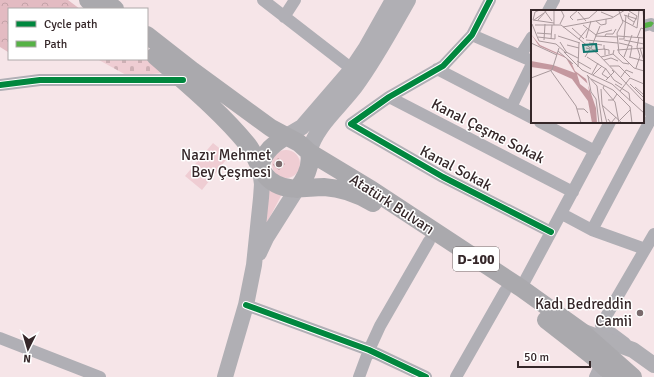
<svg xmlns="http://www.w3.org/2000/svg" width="654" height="377" viewBox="0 0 654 377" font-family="Signika,sans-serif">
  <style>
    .green { fill: #efcdd3 }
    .forest { fill: url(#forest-crowns) }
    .cemetery { fill: url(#cemetery-stones) }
    .water { fill: url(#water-ripples) }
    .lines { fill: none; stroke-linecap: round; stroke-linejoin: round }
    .street { stroke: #b0afb5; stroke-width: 12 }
    .secondary { stroke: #b0afb4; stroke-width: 16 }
    .primary { stroke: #aaa9ad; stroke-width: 18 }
    .quiet { stroke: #56b246; stroke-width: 5; stroke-dasharray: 10 5; stroke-linecap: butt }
    .cycleway-casing { stroke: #fff; stroke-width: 8 }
    .cycleway { stroke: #00873e; stroke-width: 6 }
    .poi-dot { fill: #796a6c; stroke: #fff; stroke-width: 1.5 }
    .labels { text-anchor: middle; stroke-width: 3; stroke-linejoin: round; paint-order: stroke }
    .shield { fill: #fff; stroke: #726869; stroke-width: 1 }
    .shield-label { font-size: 14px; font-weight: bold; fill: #352729 }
    .street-label { font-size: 15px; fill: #352729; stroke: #fff }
    .poi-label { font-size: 15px; fill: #352729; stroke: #fff; text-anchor: end }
    .inset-road { fill: none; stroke: #a9999c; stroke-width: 1 }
    .view { fill: #0f766e; fill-opacity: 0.15; stroke: #0f766e; stroke-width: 2 }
    .inset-edge { fill: none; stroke: #352729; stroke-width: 2 }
  </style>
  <defs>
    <pattern id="forest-crowns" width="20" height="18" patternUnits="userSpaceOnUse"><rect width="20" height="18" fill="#e3bbc2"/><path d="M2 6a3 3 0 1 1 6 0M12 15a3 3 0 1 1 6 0" fill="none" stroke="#c3a1a7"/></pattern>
    <pattern id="cemetery-stones" width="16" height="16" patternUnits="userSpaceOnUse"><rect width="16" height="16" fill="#efcdd3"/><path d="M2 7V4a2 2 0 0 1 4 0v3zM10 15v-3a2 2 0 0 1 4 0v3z" fill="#ceb0b5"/></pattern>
    <pattern id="water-ripples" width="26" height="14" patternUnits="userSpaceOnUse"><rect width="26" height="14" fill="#c4989f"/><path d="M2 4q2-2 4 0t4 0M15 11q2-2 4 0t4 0" fill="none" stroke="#a07c82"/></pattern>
  </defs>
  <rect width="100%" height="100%" fill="#f6e5e8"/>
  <path class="green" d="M 213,143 L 229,156 L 202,190 L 185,176 Z
    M272 164a14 14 0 1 1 28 0a14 14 0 1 1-28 0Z
    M 268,188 L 282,194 L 263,230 Z"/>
  <path class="forest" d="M 0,0 L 68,0 L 80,9 L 9,9 L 9,50 L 8,52 L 0,47 Z"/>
  <path class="cemetery" d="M 97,59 L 145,59 L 163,73 L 128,76 Z"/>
  <path class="water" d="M 278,158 L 285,164 L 279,170 L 273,165 Z"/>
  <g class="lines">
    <path class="street" d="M 263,0 L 352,69
      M 490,0 L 472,35 L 443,66 L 389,97 L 351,124 L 443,177 L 551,232
      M 548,11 L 554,0
      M 284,17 L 295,0
      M 643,26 L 651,24 L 654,26
      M 472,35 L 532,61
      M 520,56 L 532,37
      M 437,69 L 532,118
      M 0,85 L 40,80 L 183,80
      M 389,97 L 573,192
      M 511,107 L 532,64
      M 643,108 L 654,113
      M 540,122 L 595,151
      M 562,214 L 592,230 L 645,249
      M 592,230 L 654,113
      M 521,288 L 610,122
      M 246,305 L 369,350 L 426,377
      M 0,338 L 100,377
      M 625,343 L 601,325 L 654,234
      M 359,377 L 369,350 L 380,326 L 429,241
      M 456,377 L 505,291
      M 595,377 L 601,364"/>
    <path class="secondary" d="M 285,137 L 302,127 L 352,69 L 366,48 L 393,0
      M 309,152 C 316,126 339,108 355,87 C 375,60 391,30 408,0
      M 259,253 L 266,238 L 297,189
      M 584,332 L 633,350 L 654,365
      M 225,377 L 246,305 L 254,265 L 261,198 L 262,184 L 260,170"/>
    <path class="primary" d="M 88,0 L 98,9
      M 104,0 L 115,9
      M 147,35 L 193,71 L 271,128 L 299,143 L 309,152 L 372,190 L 521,288 L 581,331 L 633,377
      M 155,56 C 187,84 221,112 248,145 C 258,158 259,175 276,184 C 291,192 307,187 324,187 C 342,188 358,194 373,203
      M 260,170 C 261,155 273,144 285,137
      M 297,189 C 305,179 312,166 309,152
      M 546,320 L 596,359 L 615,377"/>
    <path class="quiet" d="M 643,26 L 651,24 L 654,26"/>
    <defs>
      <path id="cycleway" d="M 490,0 L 472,35 L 443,66 L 389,97 L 351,124 L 443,177 L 551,232
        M 0,85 L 40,80 L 183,80
        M 246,305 L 369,350 L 426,377"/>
    </defs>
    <use href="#cycleway" class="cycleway-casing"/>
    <use href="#cycleway" class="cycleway"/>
  </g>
  <g class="poi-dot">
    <circle cx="279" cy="164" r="4"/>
    <circle cx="640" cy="313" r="4"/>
  </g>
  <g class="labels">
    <rect class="shield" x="453" y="247" width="46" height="24" rx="3"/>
    <g class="shield-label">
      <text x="476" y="264">D-100</text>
    </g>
    <g class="street-label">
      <text transform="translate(488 131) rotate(27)" y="5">Kanal Çeşme Sokak</text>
      <text transform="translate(456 168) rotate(28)" y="5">Kanal Sokak</text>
      <text transform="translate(392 204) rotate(33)" y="5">Atatürk Bulvarı</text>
    </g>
    <g class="poi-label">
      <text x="271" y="160">Nazır Mehmet<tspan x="271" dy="17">Bey Çeşmesi</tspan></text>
      <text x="632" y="309">Kadı Bedreddin<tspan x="632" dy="17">Camii</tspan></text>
    </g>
  </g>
  <g transform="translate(531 10)">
    <rect width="113" height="113" fill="#f6e5e8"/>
    <path d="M 0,24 L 9,35 L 33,46 L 40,52 L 44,61 L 55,69 L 65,98 L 66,113 L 61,113 L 57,91 L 41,69 L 21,60 L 0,57 L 0,51 L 22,55 L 44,63 L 35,48 L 8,36 ZM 46,64 L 57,74 L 58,81 L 49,74 Z" fill="#c4989f" fill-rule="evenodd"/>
    <path class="inset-road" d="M 13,0 L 21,11M 112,0 L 113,12M 88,1 L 92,12 L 86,23 L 88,43 L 103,58 L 113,61M 98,1 L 106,6 L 102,15M 47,2 L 55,11M 70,2 L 82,7M 98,3 L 97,8 L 103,12M 93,5 L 106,9M 2,10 L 23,13M 2,10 L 4,2 L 9,0M 3,10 L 13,3M 7,10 L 16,0M 42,10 L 39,7 L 47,0M 46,10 L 58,8 L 67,0M 91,10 L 106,18M 65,11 L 70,15 L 75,14 L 75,9M 1,14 L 8,31 L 25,34 L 35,43M 29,14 L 33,6 L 30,0M 4,15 L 30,15 L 67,44 L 113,92M 23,15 L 23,0M 52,15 L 65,25M 32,17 L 81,8 L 94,0M 41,18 L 53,29M 106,18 L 108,0M 6,23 L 20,24M 66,24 L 81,20M 27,26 L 49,33M 64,26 L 87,27M 74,26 L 75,24 L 82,24 L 85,19M 87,26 L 113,28M 7,27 L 24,29 L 24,24M 55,28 L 60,11M 106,28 L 110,18 L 113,19M 20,29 L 21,15M 48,29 L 56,19M 88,29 L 93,29 L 95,5M 13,30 L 14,14M 55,30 L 87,33M 93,30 L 113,34M 29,32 L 36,43M 0,33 L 26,45M 58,33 L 71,35M 88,33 L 101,36 L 99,47M 36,35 L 48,38M 73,35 L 73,39 L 78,40 L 78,44M 60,38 L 69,16M 109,38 L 113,51M 62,40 L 74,39 L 74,45M 86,40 L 113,38M 27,41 L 42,54M 33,42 L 51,60 L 81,74 L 113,103M 35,42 L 47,48M 82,44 L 92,53 L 98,54M 54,47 L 59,39 L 55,38M 56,47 L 75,59 L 83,70 L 91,75M 70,47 L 82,44 L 83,40M 93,47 L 101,25M 98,47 L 113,51M 73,50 L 80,48 L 87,51M 46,51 L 60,59M 79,56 L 88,56 L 99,67M 47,57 L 48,33M 75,58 L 71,64 L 77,68M 105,58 L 109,46 L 106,37 L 108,27M 21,60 L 28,38M 20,61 L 45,96 L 50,113M 61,64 L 67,53M 56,65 L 66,76 L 71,113M 62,65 L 71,56M 57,66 L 60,82 L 65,89 L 68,113M 90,67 L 95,60 L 102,63M 0,68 L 21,60M 99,68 L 113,74M 60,69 L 82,80 L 99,97 L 101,113M 75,70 L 83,62 L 81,60M 84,74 L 98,83 L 99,91M 99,74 L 113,88M 73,76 L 72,78 L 84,92 L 88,113M 104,77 L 113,85M 70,79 L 71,94M 89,81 L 99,68M 77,90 L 82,90 L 86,84M 71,94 L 76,113M 71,95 L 91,113M 46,99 L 53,99 L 57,103M 77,109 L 80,113 L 85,107M 89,110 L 99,100"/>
    <path class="view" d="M 65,34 L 66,41 L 53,42 L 52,35 Z"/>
    <rect width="113" height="113" class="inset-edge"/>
  </g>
  <rect x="8" y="8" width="140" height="52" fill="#ffffff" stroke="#aea9a9"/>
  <rect x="16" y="21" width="20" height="6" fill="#00873e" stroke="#aea9a9"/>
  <text x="44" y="28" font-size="12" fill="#352729">Cycle path</text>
  <rect x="16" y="41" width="20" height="6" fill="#56b246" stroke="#aea9a9"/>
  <text x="44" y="48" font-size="12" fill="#352729">Path</text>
  <g transform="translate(28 349) rotate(185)" stroke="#ffffff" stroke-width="3" paint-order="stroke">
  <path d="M0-3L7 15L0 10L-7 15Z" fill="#352729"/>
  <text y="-6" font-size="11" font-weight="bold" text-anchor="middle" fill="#352729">N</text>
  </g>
  <path d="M518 361v6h72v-6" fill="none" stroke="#352729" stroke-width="2"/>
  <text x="524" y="361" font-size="12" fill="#352729" stroke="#ffffff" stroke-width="3" paint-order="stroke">50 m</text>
</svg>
